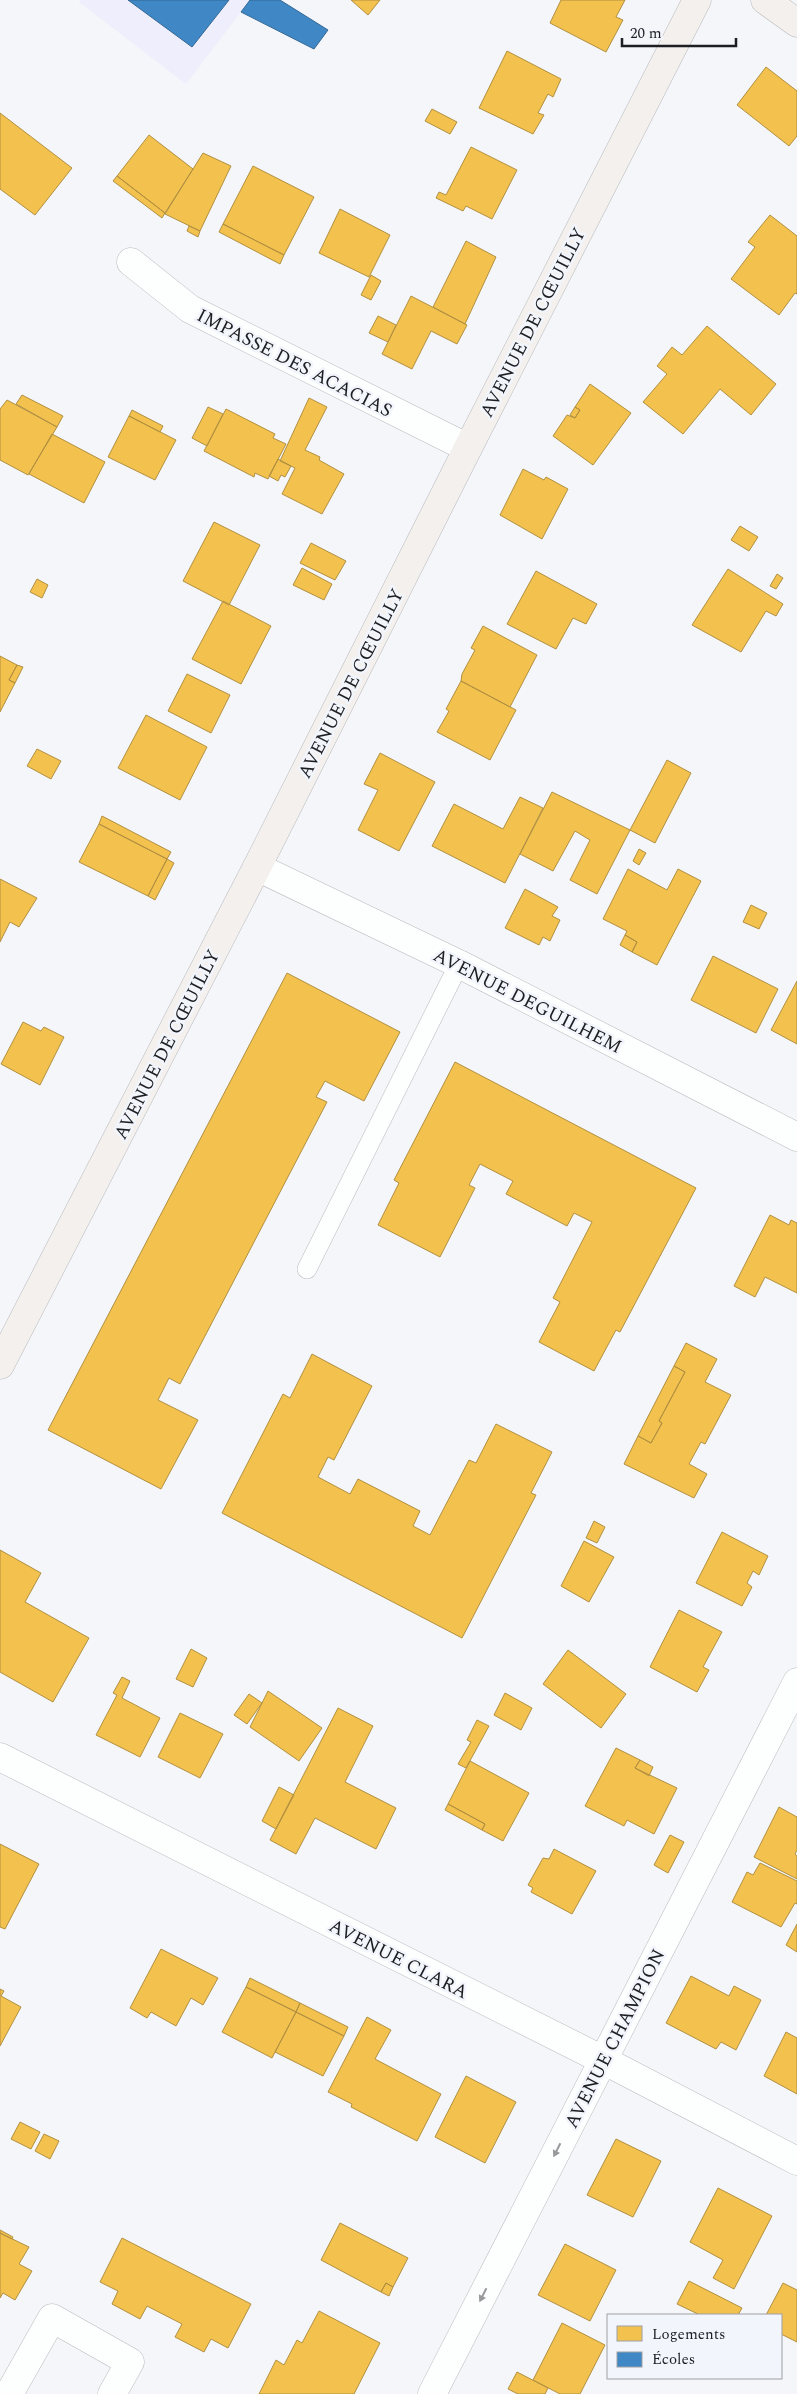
<svg xmlns="http://www.w3.org/2000/svg" width="797" height="2394" viewBox="0 0 797 2394" font-family="Spectral,serif">
  <style>
    .education { fill: #efeefc }
    .homes { fill: #f2c14e; stroke: #b29040 }
    .schools { fill: #3f88c5; stroke: #356894 }
    .lines { fill: none; stroke-linecap: round; stroke-linejoin: round }
    .lane-casing { stroke: #b9bbbe; stroke-width: 20 }
    .street-casing { stroke: #b9bbbe; stroke-width: 29 }
    .secondary-casing { stroke: #b9bbbe; stroke-width: 29 }
    .lane { stroke: #fdfefe; stroke-width: 19 }
    .street { stroke: #fdfefe; stroke-width: 28 }
    .secondary { stroke: #f3f0ed; stroke-width: 28 }
    .oneway { fill: #98999b }
    .labels { text-anchor: middle; stroke-width: 5; stroke-linejoin: round; paint-order: stroke }
    .street-label { font-size: 19px; fill: #1d1e21; stroke: #f2f5fc }
  </style>
  <rect width="100%" height="100%" fill="#f4f6fa"/>
  <path class="education" d="M 80,0 L 250,0 L 186,84 L 79,2 Z"/>
  <path class="homes" d="M 351,0 L 380,0 L 368,15 Z
    M 561,0 L 625,0 L 616,17 L 623,20 L 606,52 L 550,23 Z
    M 507,51 L 561,79 L 553,97 L 548,94 L 538,113 L 544,115 L 533,134 L 479,108 Z
    M 766,67 L 797,91 L 797,136 L 789,146 L 737,105 Z
    M 432,109 L 457,122 L 450,134 L 425,121 Z
    M 0,113 L 72,168 L 35,215 L 0,189 Z
    M 149,135 L 193,169 L 165,213 L 117,176 Z
    M 471,147 L 517,170 L 492,219 L 466,206 L 463,211 L 436,198 L 439,192 L 446,195 Z
    M 203,153 L 231,166 L 200,231 L 165,214 Z
    M 253,166 L 314,197 L 284,255 L 223,224 Z
    M 117,176 L 165,213 L 162,218 L 113,181 Z
    M 340,209 L 390,235 L 369,277 L 319,253 Z
    M 770,215 L 797,236 L 797,294 L 795,293 L 779,315 L 731,279 L 755,247 L 748,242 Z
    M 223,224 L 284,255 L 280,264 L 219,232 Z
    M 189,226 L 200,231 L 198,237 L 187,231 Z
    M 466,241 L 496,257 L 465,324 L 433,307 Z
    M 371,275 L 381,281 L 371,300 L 361,295 Z
    M 411,296 L 467,325 L 457,344 L 431,331 L 412,369 L 382,354 Z
    M 378,316 L 396,325 L 388,342 L 369,333 Z
    M 707,326 L 776,384 L 751,415 L 720,389 L 683,434 L 643,402 L 667,374 L 657,366 L 672,347 L 682,355 Z
    M 590,384 L 631,413 L 593,465 L 553,436 L 567,415 L 575,418 L 580,410 L 575,407 Z
    M 22,395 L 63,416 L 57,427 L 16,404 Z
    M 309,398 L 327,407 L 305,450 L 320,457 L 319,460 L 344,474 L 322,514 L 282,494 L 295,468 L 280,461 Z
    M 7,400 L 57,427 L 28,475 L 0,460 L 0,409 Z
    M 208,407 L 223,414 L 207,446 L 192,438 Z
    M 575,407 L 580,410 L 575,418 L 570,415 Z
    M 226,409 L 275,434 L 273,438 L 286,444 L 268,479 L 255,473 L 254,477 L 204,451 Z
    M 132,410 L 163,426 L 160,432 L 129,416 Z
    M 129,416 L 176,440 L 155,480 L 108,457 Z
    M 52,434 L 105,462 L 84,503 L 29,474 Z
    M 278,459 L 291,466 L 285,477 L 281,475 L 278,481 L 269,476 Z
    M 523,469 L 544,480 L 546,477 L 568,489 L 542,539 L 500,515 Z
    M 214,522 L 260,545 L 229,605 L 183,581 Z
    M 740,526 L 758,537 L 749,551 L 731,540 Z
    M 311,543 L 346,561 L 335,580 L 300,563 Z
    M 302,568 L 332,584 L 324,600 L 293,585 Z
    M 728,569 L 783,604 L 776,616 L 766,611 L 741,652 L 692,625 Z
    M 536,571 L 597,604 L 586,624 L 573,618 L 556,649 L 507,624 Z
    M 777,574 L 783,578 L 776,589 L 770,586 Z
    M 37,579 L 48,585 L 42,598 L 30,592 Z
    M 223,601 L 271,626 L 241,684 L 192,659 Z
    M 483,626 L 537,655 L 510,707 L 461,681 L 462,674 L 475,650 L 471,648 Z
    M 0,656 L 17,665 L 9,680 L 15,683 L 0,712 Z
    M 17,665 L 23,667 L 15,683 L 9,680 Z
    M 187,674 L 230,695 L 211,733 L 168,711 Z
    M 461,681 L 516,710 L 490,760 L 437,732 L 449,711 L 446,709 Z
    M 146,715 L 207,747 L 180,800 L 118,768 Z
    M 37,749 L 61,761 L 51,779 L 27,766 Z
    M 380,753 L 435,782 L 399,851 L 358,830 L 378,790 L 364,784 Z
    M 667,760 L 691,773 L 655,843 L 630,830 Z
    M 552,792 L 630,830 L 597,894 L 570,880 L 590,840 L 575,831 L 553,871 L 520,854 Z
    M 520,797 L 543,808 L 505,883 L 432,846 L 454,804 L 503,829 Z
    M 102,816 L 171,852 L 167,859 L 99,824 Z
    M 99,824 L 167,859 L 148,896 L 79,862 Z
    M 639,849 L 646,853 L 639,865 L 633,861 Z
    M 167,859 L 174,863 L 155,900 L 148,896 Z
    M 628,869 L 667,890 L 678,869 L 701,881 L 657,965 L 632,952 L 637,942 L 625,935 L 627,931 L 603,919 Z
    M 0,879 L 37,898 L 19,927 L 10,922 L 0,942 Z
    M 525,889 L 558,907 L 552,916 L 560,920 L 550,941 L 543,937 L 539,945 L 505,928 Z
    M 751,905 L 767,913 L 759,929 L 743,922 Z
    M 625,935 L 637,942 L 632,952 L 620,945 Z
    M 713,956 L 778,989 L 756,1033 L 691,1000 Z
    M 287,973 L 400,1032 L 364,1101 L 325,1081 L 316,1097 L 327,1102 L 180,1384 L 169,1378 L 158,1400 L 198,1420 L 161,1489 L 48,1430 Z
    M 797,981 L 797,1044 L 771,1030 Z
    M 23,1022 L 41,1031 L 44,1027 L 64,1037 L 40,1085 L 1,1064 Z
    M 455,1062 L 696,1188 L 620,1332 L 616,1330 L 594,1371 L 539,1342 L 560,1302 L 553,1298 L 592,1222 L 574,1213 L 567,1226 L 506,1194 L 513,1181 L 480,1164 L 469,1185 L 475,1188 L 440,1257 L 378,1225 L 399,1183 L 394,1180 Z
    M 770,1215 L 789,1225 L 791,1220 L 797,1223 L 797,1293 L 765,1277 L 755,1297 L 734,1286 Z
    M 686,1343 L 717,1359 L 705,1382 L 731,1395 L 705,1444 L 701,1442 L 689,1464 L 707,1474 L 694,1498 L 624,1464 L 638,1436 L 651,1443 L 662,1423 L 659,1421 L 685,1372 L 674,1366 Z
    M 312,1354 L 372,1386 L 334,1460 L 328,1457 L 318,1477 L 350,1494 L 358,1479 L 420,1511 L 413,1526 L 430,1535 L 469,1460 L 476,1463 L 496,1424 L 552,1452 L 531,1493 L 536,1495 L 462,1638 L 222,1513 L 283,1394 L 290,1398 Z
    M 674,1366 L 685,1372 L 659,1421 L 662,1423 L 651,1443 L 638,1436 Z
    M 594,1521 L 605,1527 L 597,1543 L 586,1538 Z
    M 722,1532 L 768,1556 L 759,1575 L 753,1571 L 747,1583 L 752,1587 L 742,1606 L 696,1583 Z
    M 584,1541 L 614,1557 L 589,1602 L 561,1586 Z
    M 0,1550 L 41,1573 L 25,1602 L 89,1638 L 53,1702 L 0,1672 Z
    M 679,1610 L 722,1632 L 703,1667 L 709,1670 L 697,1692 L 650,1667 Z
    M 191,1649 L 207,1658 L 193,1687 L 176,1679 Z
    M 568,1650 L 626,1694 L 601,1728 L 543,1684 Z
    M 122,1677 L 130,1681 L 122,1698 L 160,1718 L 140,1757 L 96,1735 L 117,1695 L 113,1693 Z
    M 268,1691 L 322,1728 L 299,1761 L 250,1727 Z
    M 505,1693 L 532,1708 L 521,1730 L 494,1715 Z
    M 249,1694 L 262,1703 L 247,1724 L 234,1715 Z
    M 338,1708 L 373,1726 L 345,1782 L 396,1808 L 376,1849 L 315,1818 L 296,1854 L 270,1840 Z
    M 180,1713 L 223,1734 L 200,1778 L 158,1757 Z
    M 477,1720 L 489,1726 L 466,1768 L 458,1764 L 471,1742 L 467,1740 Z
    M 616,1748 L 640,1760 L 635,1768 L 677,1788 L 654,1834 L 627,1820 L 624,1826 L 585,1806 Z
    M 640,1760 L 653,1767 L 649,1776 L 635,1768 Z
    M 470,1761 L 529,1793 L 503,1841 L 482,1830 L 485,1824 L 448,1804 Z
    M 279,1787 L 294,1795 L 276,1829 L 262,1821 Z
    M 448,1804 L 485,1824 L 482,1830 L 445,1810 Z
    M 779,1807 L 797,1817 L 797,1850 L 795,1854 L 797,1856 L 797,1879 L 754,1857 Z
    M 670,1835 L 684,1842 L 668,1873 L 654,1865 Z
    M 0,1844 L 39,1864 L 5,1929 L 0,1927 Z
    M 554,1849 L 596,1871 L 572,1914 L 531,1892 L 533,1888 L 528,1885 L 543,1858 L 549,1859 Z
    M 760,1863 L 797,1881 L 797,1904 L 795,1903 L 781,1927 L 732,1902 L 747,1872 L 753,1875 Z
    M 797,1924 L 797,1952 L 786,1945 Z
    M 161,1949 L 218,1978 L 203,2005 L 191,1998 L 176,2026 L 151,2012 L 147,2018 L 130,2008 Z
    M 691,1976 L 729,1996 L 734,1986 L 761,2000 L 736,2050 L 721,2042 L 716,2049 L 666,2023 Z
    M 250,1978 L 300,2003 L 296,2012 L 246,1987 Z
    M 246,1987 L 296,2012 L 272,2058 L 222,2032 Z
    M 0,1989 L 4,1991 L 1,1996 L 21,2007 L 0,2046 Z
    M 300,2003 L 348,2027 L 344,2036 L 296,2012 Z
    M 296,2012 L 344,2036 L 323,2076 L 275,2052 Z
    M 367,2017 L 391,2030 L 375,2059 L 441,2094 L 417,2141 L 351,2107 L 352,2104 L 328,2092 Z
    M 786,2032 L 797,2038 L 797,2094 L 764,2076 Z
    M 466,2076 L 516,2102 L 485,2163 L 435,2137 Z
    M 20,2122 L 40,2132 L 31,2149 L 11,2139 Z
    M 44,2134 L 59,2141 L 50,2159 L 35,2151 Z
    M 616,2139 L 661,2161 L 633,2217 L 587,2195 Z
    M 718,2188 L 772,2216 L 734,2289 L 713,2278 L 723,2260 L 690,2242 Z
    M 340,2223 L 408,2258 L 393,2287 L 386,2283 L 381,2292 L 321,2260 Z
    M 0,2230 L 13,2237 L 12,2239 L 0,2233 Z
    M 0,2233 L 29,2247 L 19,2264 L 32,2271 L 15,2300 L 3,2293 L 0,2298 Z
    M 122,2238 L 251,2304 L 228,2348 L 211,2339 L 204,2352 L 175,2337 L 182,2324 L 147,2306 L 140,2319 L 112,2304 L 118,2291 L 100,2282 Z
    M 565,2244 L 616,2270 L 590,2321 L 538,2295 Z
    M 689,2281 L 742,2308 L 738,2315 L 700,2315 L 677,2304 Z
    M 386,2283 L 393,2287 L 389,2296 L 381,2292 Z
    M 783,2283 L 797,2290 L 797,2342 L 781,2334 L 781,2315 L 766,2315 Z
    M 319,2311 L 380,2343 L 354,2394 L 259,2394 L 276,2360 L 284,2365 L 297,2340 L 302,2343 Z
    M 562,2323 L 605,2345 L 580,2394 L 560,2394 L 533,2380 Z
    M 517,2372 L 548,2388 L 545,2394 L 518,2394 L 508,2389 Z"/>
  <path class="schools" d="M 128,0 L 229,0 L 192,47 Z
    M 250,0 L 280,0 L 328,30 L 314,49 L 241,12 Z"/>
  <g class="lines">
    <defs>
      <path id="lane" d="M 307,1269 L 459,964"/>
      <path id="street" d="M 131,262 L 190,309 L 468,448
        M 257,867 L 459,964 L 797,1137
        M 0,1757 L 603,2060 L 797,2161
        M 9,2394 L 52,2318 L 130,2362 L 112,2394
        M 432,2394 L 797,1682"/>
      <path id="secondary" d="M 765,0 L 797,23
        M 0,1365 L 257,867 L 468,448 L 697,0"/>
    </defs>
    <use href="#lane" class="lane-casing"/>
    <use href="#street" class="street-casing"/>
    <use href="#secondary" class="secondary-casing"/>
    <use href="#lane" class="lane"/>
    <use href="#street" class="street"/>
    <use href="#secondary" class="secondary"/>
  </g>
  <defs><path id="oneway-solid" d="M-6-.8H1V-3.2L6.5 0L1 3.2V.8H-6Z" transform="scale(1.25)"/></defs>
  <g class="oneway">
    <use href="#oneway-solid" transform="translate(557 2150) rotate(117)"/>
    <use href="#oneway-solid" transform="translate(483 2295) rotate(117)"/>
  </g>
  <g class="labels">
    <g class="street-label">
      <text transform="translate(532 322) rotate(-63)" y="7">AVENUE DE CŒUILLY</text>
      <text transform="translate(295 362) rotate(27)" y="7">IMPASSE DES ACACIAS</text>
      <text transform="translate(350 683) rotate(-63)" y="7">AVENUE DE CŒUILLY</text>
      <text transform="translate(528 1000) rotate(27)" y="7">AVENUE DEGUILHEM</text>
      <text transform="translate(166 1044) rotate(-63)" y="7">AVENUE DE CŒUILLY</text>
      <text transform="translate(399 1958) rotate(27)" y="7">AVENUE CLARA</text>
      <text transform="translate(614 2038) rotate(-63)" y="7">AVENUE CHAMPION</text>
    </g>
  </g>
  <rect x="607" y="2314" width="175" height="65" fill="#f2f5fc" stroke="#9d9fa4"/>
  <rect x="617" y="2326" width="25" height="15" fill="#f2c14e" stroke="#9d9fa4"/>
  <text x="652" y="2339" font-size="15" fill="#1d1e21">Logements</text>
  <rect x="617" y="2352" width="25" height="15" fill="#3f88c5" stroke="#9d9fa4"/>
  <text x="652" y="2364" font-size="15" fill="#1d1e21">Écoles</text>
  <path d="M622 38v8h114v-8" fill="none" stroke="#1d1e21" stroke-width="2.5"/>
  <text x="630" y="38" font-size="15" fill="#1d1e21" stroke="#f2f5fc" stroke-width="4" paint-order="stroke">20 m</text>
</svg>
